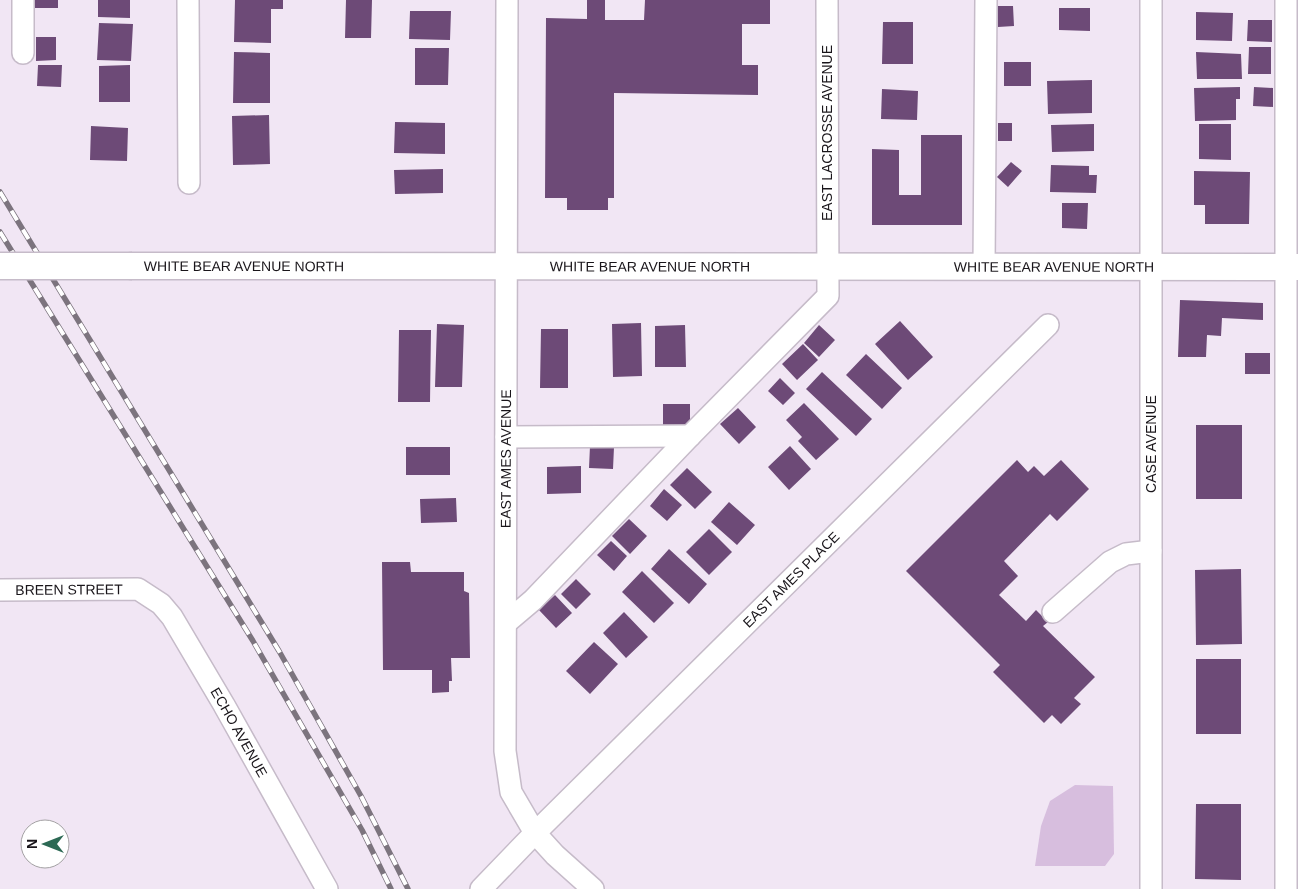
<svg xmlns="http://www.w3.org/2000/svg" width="1298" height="889" viewBox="0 0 1298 889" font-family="Arial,sans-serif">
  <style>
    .green { fill: #d7bede }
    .building { fill: #6d4a77 }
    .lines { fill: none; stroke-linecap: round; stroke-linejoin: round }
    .minor-casing { stroke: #c6bbc9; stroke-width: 24 }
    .major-casing { stroke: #c6bbc9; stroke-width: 29 }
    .minor { stroke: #fff; stroke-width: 21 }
    .major { stroke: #fff; stroke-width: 26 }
    .rail-casing { stroke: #7c747e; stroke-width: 5.5 }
    .rail { stroke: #fff; stroke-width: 4; stroke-dasharray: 11; stroke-linecap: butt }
    .major-bridge-casing { stroke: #c6bbc9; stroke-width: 29; stroke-linecap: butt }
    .major-bridge { stroke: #fff; stroke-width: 26 }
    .labels { text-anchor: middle; stroke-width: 5; stroke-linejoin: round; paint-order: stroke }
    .street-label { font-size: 14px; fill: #19151a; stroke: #fff }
  </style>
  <rect width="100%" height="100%" fill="#f1e6f4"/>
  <path class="green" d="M 1075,785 L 1113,786 L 1114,854 L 1105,866 L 1035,866 L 1041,826 L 1050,801 Z"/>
  <path class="building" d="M 32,0 L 58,0 L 58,8 L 32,8 Z
    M 98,0 L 130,0 L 130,18 L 98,17 Z
    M 235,0 L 283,0 L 283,9 L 271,9 L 271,43 L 234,42 Z
    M 346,0 L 372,0 L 371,38 L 345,38 Z
    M 587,0 L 605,0 L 605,20 L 644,20 L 645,0 L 770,0 L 770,24 L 742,24 L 742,65 L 758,65 L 758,95 L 614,93 L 614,198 L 608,198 L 608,210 L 567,210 L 567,198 L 545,198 L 546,18 L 587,19 Z
    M 998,6 L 1013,6 L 1014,26 L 998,27 Z
    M 1059,8 L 1090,8 L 1090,31 L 1059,30 Z
    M 410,11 L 451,11 L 450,40 L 409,39 Z
    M 1196,12 L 1233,13 L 1232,41 L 1196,40 Z
    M 1248,20 L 1272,20 L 1272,42 L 1247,41 Z
    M 883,22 L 913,22 L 913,64 L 882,64 Z
    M 99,23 L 133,24 L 131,61 L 97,60 Z
    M 36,37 L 56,37 L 56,60 L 36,61 Z
    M 1249,47 L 1271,47 L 1271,74 L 1248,74 Z
    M 415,48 L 449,48 L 448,85 L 415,85 Z
    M 234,52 L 270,53 L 270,103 L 233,103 Z
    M 1196,52 L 1241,54 L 1242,79 L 1197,79 Z
    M 1004,62 L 1031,62 L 1031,86 L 1004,86 Z
    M 38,65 L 62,65 L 61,87 L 37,86 Z
    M 130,65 L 130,102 L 99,102 L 99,66 Z
    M 1092,80 L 1092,113 L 1048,114 L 1047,81 Z
    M 1240,87 L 1240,99 L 1236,99 L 1236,120 L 1195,121 L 1194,88 Z
    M 1254,87 L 1273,88 L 1273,107 L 1253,106 Z
    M 882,89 L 918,91 L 917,120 L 881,119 Z
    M 269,115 L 270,164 L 233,165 L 232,116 Z
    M 395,122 L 445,123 L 445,154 L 394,153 Z
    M 998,123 L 1012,123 L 1012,141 L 998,141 Z
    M 1094,124 L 1094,151 L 1052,152 L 1051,125 Z
    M 1199,124 L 1231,124 L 1231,160 L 1199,159 Z
    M 91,126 L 128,128 L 127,161 L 90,160 Z
    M 921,135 L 962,135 L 962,225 L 872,225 L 872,149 L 899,150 L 899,195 L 921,195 Z
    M 1011,162 L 1022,171 L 1008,187 L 997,177 Z
    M 1051,165 L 1089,166 L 1089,175 L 1097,175 L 1096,193 L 1050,192 Z
    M 443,169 L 443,193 L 395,194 L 394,170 Z
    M 1194,171 L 1250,172 L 1249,224 L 1205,224 L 1205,205 L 1194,205 Z
    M 1062,203 L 1088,203 L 1087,229 L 1062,228 Z
    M 1180,300 L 1263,303 L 1263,320 L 1222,318 L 1221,336 L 1207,335 L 1206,357 L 1178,357 Z
    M 900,321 L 933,357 L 908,380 L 875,344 Z
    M 641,323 L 642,376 L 613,377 L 612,324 Z
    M 437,324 L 464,325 L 462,387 L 435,387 Z
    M 685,325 L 686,367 L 655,367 L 655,326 Z
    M 819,325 L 835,340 L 819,357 L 804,343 Z
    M 541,329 L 568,329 L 568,388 L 540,388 Z
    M 399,330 L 431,330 L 430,402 L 398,402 Z
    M 803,344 L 818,360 L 797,380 L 782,364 Z
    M 1245,353 L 1270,353 L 1270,374 L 1245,374 Z
    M 866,354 L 902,388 L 882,409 L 846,375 Z
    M 822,372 L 872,419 L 856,436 L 806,389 Z
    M 780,378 L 795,393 L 783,405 L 768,391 Z
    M 804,403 L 839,439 L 816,460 L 798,441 L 802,437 L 786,420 Z
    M 663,404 L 690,404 L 690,427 L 663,427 Z
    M 738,408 L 756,427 L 739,444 L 720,424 Z
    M 1196,425 L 1242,425 L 1242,499 L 1196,499 Z
    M 590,446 L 614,447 L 613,469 L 589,468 Z
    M 790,446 L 811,469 L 789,490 L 768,467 Z
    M 406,447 L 450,447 L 450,475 L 406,475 Z
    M 1017,460 L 1028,472 L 1034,466 L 1044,476 L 1061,460 L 1089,489 L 1057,521 L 1050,514 L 1004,561 L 1018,576 L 999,595 L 1026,621 L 1036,610 L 1048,622 L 1043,626 L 1095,677 L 1074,698 L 1081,704 L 1061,724 L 1052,715 L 1044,723 L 993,672 L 1000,665 L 906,571 Z
    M 581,466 L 581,493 L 547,494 L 547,467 Z
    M 687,468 L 712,492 L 695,509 L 670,485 Z
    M 664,489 L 682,505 L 667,521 L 650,506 Z
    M 456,498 L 457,522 L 421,523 L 420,499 Z
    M 729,502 L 755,525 L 737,545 L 711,522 Z
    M 629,519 L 647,536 L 630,554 L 612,536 Z
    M 709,529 L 732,552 L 709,575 L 686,552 Z
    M 611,541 L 627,556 L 614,571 L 597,555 Z
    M 669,549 L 707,584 L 689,604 L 651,569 Z
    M 382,562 L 410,562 L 411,572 L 464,572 L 464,591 L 469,593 L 470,658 L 451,658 L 452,681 L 449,681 L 449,692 L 432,693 L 432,670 L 383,670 Z
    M 1241,569 L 1242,644 L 1196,645 L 1195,570 Z
    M 642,571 L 674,603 L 654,623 L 622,592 Z
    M 576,579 L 591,594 L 576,609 L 561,594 Z
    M 555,595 L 572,613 L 556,628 L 539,610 Z
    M 624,612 L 648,637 L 626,658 L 603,633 Z
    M 594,642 L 618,664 L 590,694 L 566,671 Z
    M 1196,659 L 1241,659 L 1241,734 L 1196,734 Z
    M 1196,804 L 1241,804 L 1241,880 L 1195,879 Z"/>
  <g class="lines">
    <defs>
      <g id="minor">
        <path d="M 23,0 L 23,53"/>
        <path d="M 188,0 L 189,183"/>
        <path d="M 984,266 L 986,0"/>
        <path d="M 506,437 L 690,436"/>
        <path id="s1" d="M 0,590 L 138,589 L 161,604 L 172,617 L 224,705 L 327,889"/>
        <path d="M 1053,612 L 1110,562 L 1126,554 L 1151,551"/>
        <path d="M 507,622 L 533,600 L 690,436 L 828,296 L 827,0"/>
        <path id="s2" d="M 481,889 L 535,833 L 511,792 L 505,751 L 507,0"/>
        <path id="s3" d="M 593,889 L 555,855 L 535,833 L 1048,325"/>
        <path d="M 1151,889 L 1151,0"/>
        <path d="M 1286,889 L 1286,0"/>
      </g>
      <g id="major">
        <path id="s4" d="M 132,266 L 1298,267"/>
      </g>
    </defs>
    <use href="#minor" class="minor-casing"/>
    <use href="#major" class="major-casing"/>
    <use href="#minor" class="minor"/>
    <use href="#major" class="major"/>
    <defs>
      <path id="rail" d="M 0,192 L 279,651 L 361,796 L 408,889
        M 0,232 L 253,641 L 362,830 L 391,889"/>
    </defs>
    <use href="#rail" class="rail-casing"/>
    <use href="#rail" class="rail"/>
    <defs>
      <path id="major-bridge" d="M 0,266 L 132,266"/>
    </defs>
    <use href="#major-bridge" class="major-bridge-casing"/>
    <use href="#major-bridge" class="major-bridge"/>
  </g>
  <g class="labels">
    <g class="street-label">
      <text transform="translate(827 133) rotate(-90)" y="5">EAST LACROSSE AVENUE</text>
      <text dy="5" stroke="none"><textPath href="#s4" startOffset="112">WHITE BEAR AVENUE NORTH</textPath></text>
      <text dy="5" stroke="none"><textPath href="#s4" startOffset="518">WHITE BEAR AVENUE NORTH</textPath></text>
      <text dy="5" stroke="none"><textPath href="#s4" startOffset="922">WHITE BEAR AVENUE NORTH</textPath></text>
      <text transform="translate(1151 444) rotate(-90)" y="5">CASE AVENUE</text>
      <text dy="5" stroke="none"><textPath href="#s2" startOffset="459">EAST AMES AVENUE</textPath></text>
      <text dy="5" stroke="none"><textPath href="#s3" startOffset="441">EAST AMES PLACE</textPath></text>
      <text dy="5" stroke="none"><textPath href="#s1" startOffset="69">BREEN STREET</textPath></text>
      <text dy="5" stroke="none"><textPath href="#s1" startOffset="316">ECHO AVENUE</textPath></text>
    </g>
  </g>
  <g transform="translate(45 844) rotate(270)"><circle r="24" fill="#ffffff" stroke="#a3a1a3"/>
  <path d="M0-4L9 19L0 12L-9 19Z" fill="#2c6954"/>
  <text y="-8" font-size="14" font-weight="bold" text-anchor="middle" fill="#19151a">N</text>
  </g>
</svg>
